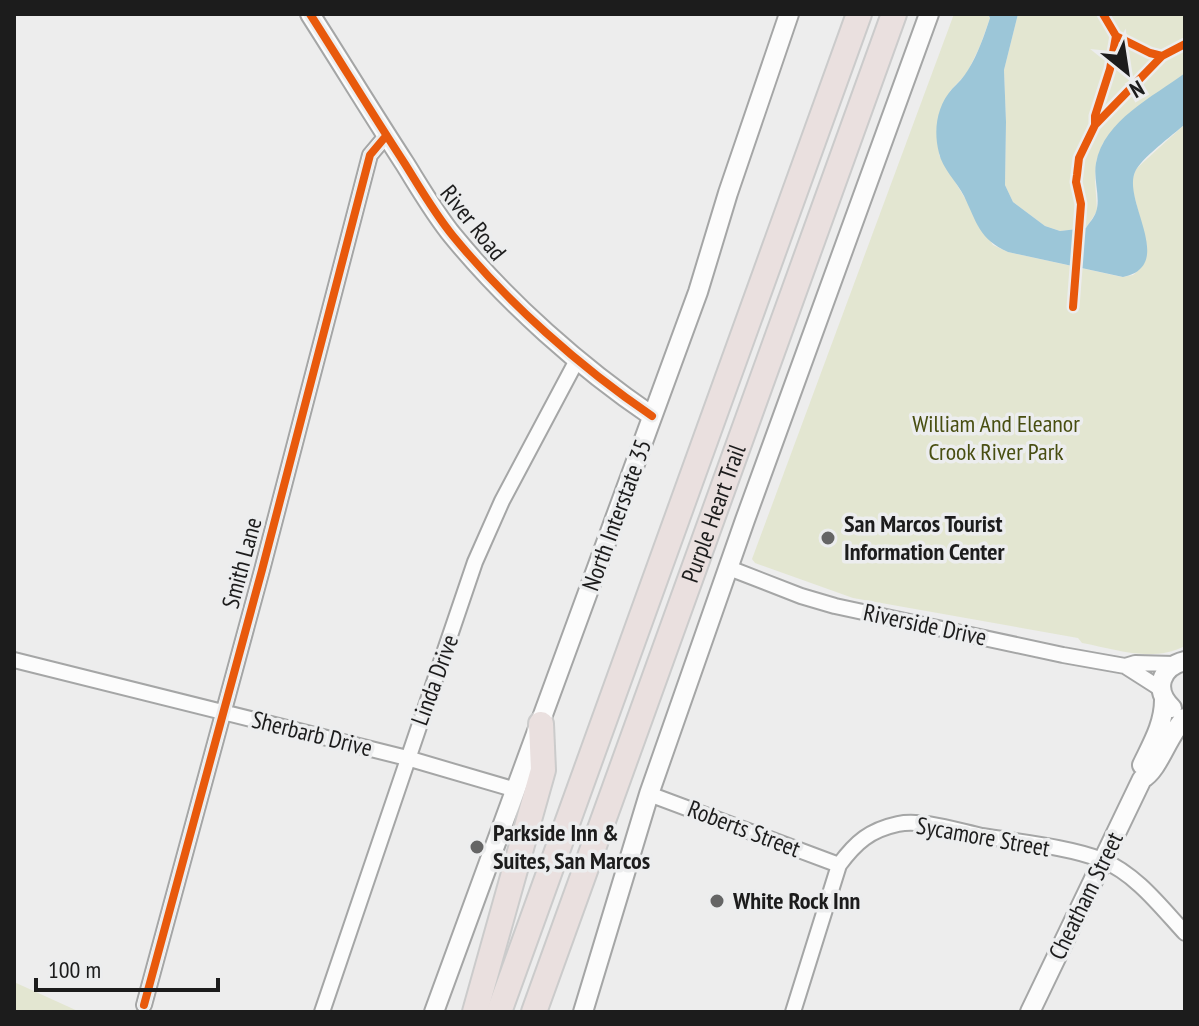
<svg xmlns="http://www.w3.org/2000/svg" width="1199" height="1026" viewBox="0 0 1199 1026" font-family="'PT Sans Narrow',sans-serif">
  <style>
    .green { fill: #e3e6d1 }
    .water { fill: #9cc6d8 }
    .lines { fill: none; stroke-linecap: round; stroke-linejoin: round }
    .street-casing { stroke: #a5a6a6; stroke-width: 18 }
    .secondary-casing { stroke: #a5a6a6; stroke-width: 22 }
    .highway-casing { stroke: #cbcbcb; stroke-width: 28 }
    .street { stroke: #fcfcfc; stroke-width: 14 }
    .secondary { stroke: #fcfcfc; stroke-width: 18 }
    .highway { stroke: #eae0df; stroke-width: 24 }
    .cycleway-casing { stroke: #ecedee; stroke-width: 13 }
    .cycleway { stroke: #e8590c; stroke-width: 8 }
    .poi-dot { fill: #656565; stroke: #ecedee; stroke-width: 3 }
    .labels { text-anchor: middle; stroke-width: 7; stroke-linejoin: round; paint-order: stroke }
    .street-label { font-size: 24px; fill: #1c1c1c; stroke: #ecedee }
    .park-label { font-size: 24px; fill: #484e11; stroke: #ecedee }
    .poi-label { font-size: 24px; font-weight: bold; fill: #1c1c1c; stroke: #ecedee; text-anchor: start }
  </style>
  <rect width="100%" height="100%" fill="#ededed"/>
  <path class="green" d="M 954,14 L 988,14 L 990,18 L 980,46 L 967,73 L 950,91 L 939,155 L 993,245 L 1008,252 L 1122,277 L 1133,275 L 1140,269 L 1147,246 L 1131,183 L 1136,169 L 1185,124 L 1185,646 C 1152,663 1116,649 1082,643 L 1078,638 L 853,598 L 755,563 L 752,559 Z
    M 1018,14 L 1185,14 L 1185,73 L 1103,143 L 1096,162 L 1095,180 L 1097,211 L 1086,228 L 1060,231 L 1045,226 L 1013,202 L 1005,185 L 1006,122 L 1004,70 Z
    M 14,982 L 80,1012 L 14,1012 Z"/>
  <path class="water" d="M 988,14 L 1018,14 L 1004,70 L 1006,122 L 1005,185 L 1013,202 L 1045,226 L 1060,231 L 1086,228 C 1089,223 1094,218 1096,212 C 1101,198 1093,179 1096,163 C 1104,120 1153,97 1185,73 L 1185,124 C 1173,135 1140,159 1135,172 C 1122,201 1177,266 1123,277 L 1008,252 C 979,239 977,223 964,196 C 957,182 942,168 939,153 C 933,130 937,106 952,89 C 958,83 964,77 968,70 C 978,54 984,36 990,18 Z"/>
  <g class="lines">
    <defs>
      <path id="street" d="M 729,568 L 801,596 L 835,606 L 1063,655 L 1125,666 L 1161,689
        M 14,660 L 407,758 L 516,790
        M 1125,666 L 1135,663 L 1174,664
        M 649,794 L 839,865
        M 144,1005 L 262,570 L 370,155 L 386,136
        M 322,1012 L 475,562 L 502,501 L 577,360
        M 793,1012 L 839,865 C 856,842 870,830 898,824 C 922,819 958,831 982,836 C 1018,842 1070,847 1102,860 C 1136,874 1161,907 1185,933"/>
      <path id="secondary" d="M 310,14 C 342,64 373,115 405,164 C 420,188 435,214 453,236 C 508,303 580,367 652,416
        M 1172,708 C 1153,690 1160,667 1185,661
        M 1142,765 C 1152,744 1164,724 1164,700
        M 434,1012 L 698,292 L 728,193 L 789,14
        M 583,1012 L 649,794 L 745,520 L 929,14
        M 1030,1012 L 1142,779 C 1159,770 1168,734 1185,718"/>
      <g id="highway">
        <path d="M 475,1012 L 543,770 L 541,724"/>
        <path d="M 499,1012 L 859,14"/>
        <path id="s1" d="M 534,1012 L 894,14"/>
      </g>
    </defs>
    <use href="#street" class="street-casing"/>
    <use href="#secondary" class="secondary-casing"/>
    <use href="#highway" class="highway-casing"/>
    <use href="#street" class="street"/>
    <use href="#secondary" class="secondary"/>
    <use href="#highway" class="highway"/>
    <defs>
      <path id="cycleway" d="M 310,14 C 342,64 373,115 405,164 C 420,188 435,214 453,236 C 508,303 580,367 652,416
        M 1103,14 L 1116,36 L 1150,53 L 1162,56 L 1185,44
        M 1116,36 L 1110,69 L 1095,116 L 1095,125 L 1162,56
        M 1073,307 L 1081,204 L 1076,182 L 1077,175 L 1079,158 L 1095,125
        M 144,1005 L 262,570 L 370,155 L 386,136"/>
    </defs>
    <use href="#cycleway" class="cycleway-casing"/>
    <use href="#cycleway" class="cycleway"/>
  </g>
  <g class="poi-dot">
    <circle cx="828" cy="538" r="8"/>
    <circle cx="477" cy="847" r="8"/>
    <circle cx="717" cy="901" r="8"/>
  </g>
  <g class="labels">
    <g class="street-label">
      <text transform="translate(473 223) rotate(51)" y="8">River Road</text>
      <text dy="8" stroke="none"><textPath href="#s1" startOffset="530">Purple Heart Trail</textPath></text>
      <text transform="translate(617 515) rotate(-70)" y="8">North Interstate 35</text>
      <text transform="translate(242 563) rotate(-75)" y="8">Smith Lane</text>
      <text transform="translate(925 625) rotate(12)" y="8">Riverside Drive</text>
      <text transform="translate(435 680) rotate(-70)" y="8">Linda Drive</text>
      <text transform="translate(312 734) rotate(14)" y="8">Sherbarb Drive</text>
      <text transform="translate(744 829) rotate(21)" y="8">Roberts Street</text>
      <text transform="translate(983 837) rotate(10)" y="8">Sycamore Street</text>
      <text transform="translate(1086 896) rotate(-64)" y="8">Cheatham Street</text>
    </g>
    <g class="park-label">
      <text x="996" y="432">William And Eleanor<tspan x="996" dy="28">Crook River Park</tspan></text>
    </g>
    <g class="poi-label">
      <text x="844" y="532">San Marcos Tourist<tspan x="844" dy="28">Information Center</tspan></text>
      <text x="493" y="841">Parkside Inn &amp;<tspan x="493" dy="28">Suites, San Marcos</tspan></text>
      <text x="733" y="909">White Rock Inn</text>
    </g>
  </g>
  <rect width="1199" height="1026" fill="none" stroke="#1c1c1c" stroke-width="32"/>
  <g transform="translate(1127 72) rotate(150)" stroke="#ecedee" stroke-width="6" paint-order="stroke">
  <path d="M0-6L14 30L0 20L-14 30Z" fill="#1c1c1c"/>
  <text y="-12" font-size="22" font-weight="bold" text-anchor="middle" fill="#1c1c1c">N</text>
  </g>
  <path d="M36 978v12h182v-12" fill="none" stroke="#1c1c1c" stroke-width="4"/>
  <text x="48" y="978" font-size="24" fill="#1c1c1c" stroke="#ecedee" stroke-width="6" paint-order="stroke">100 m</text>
</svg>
